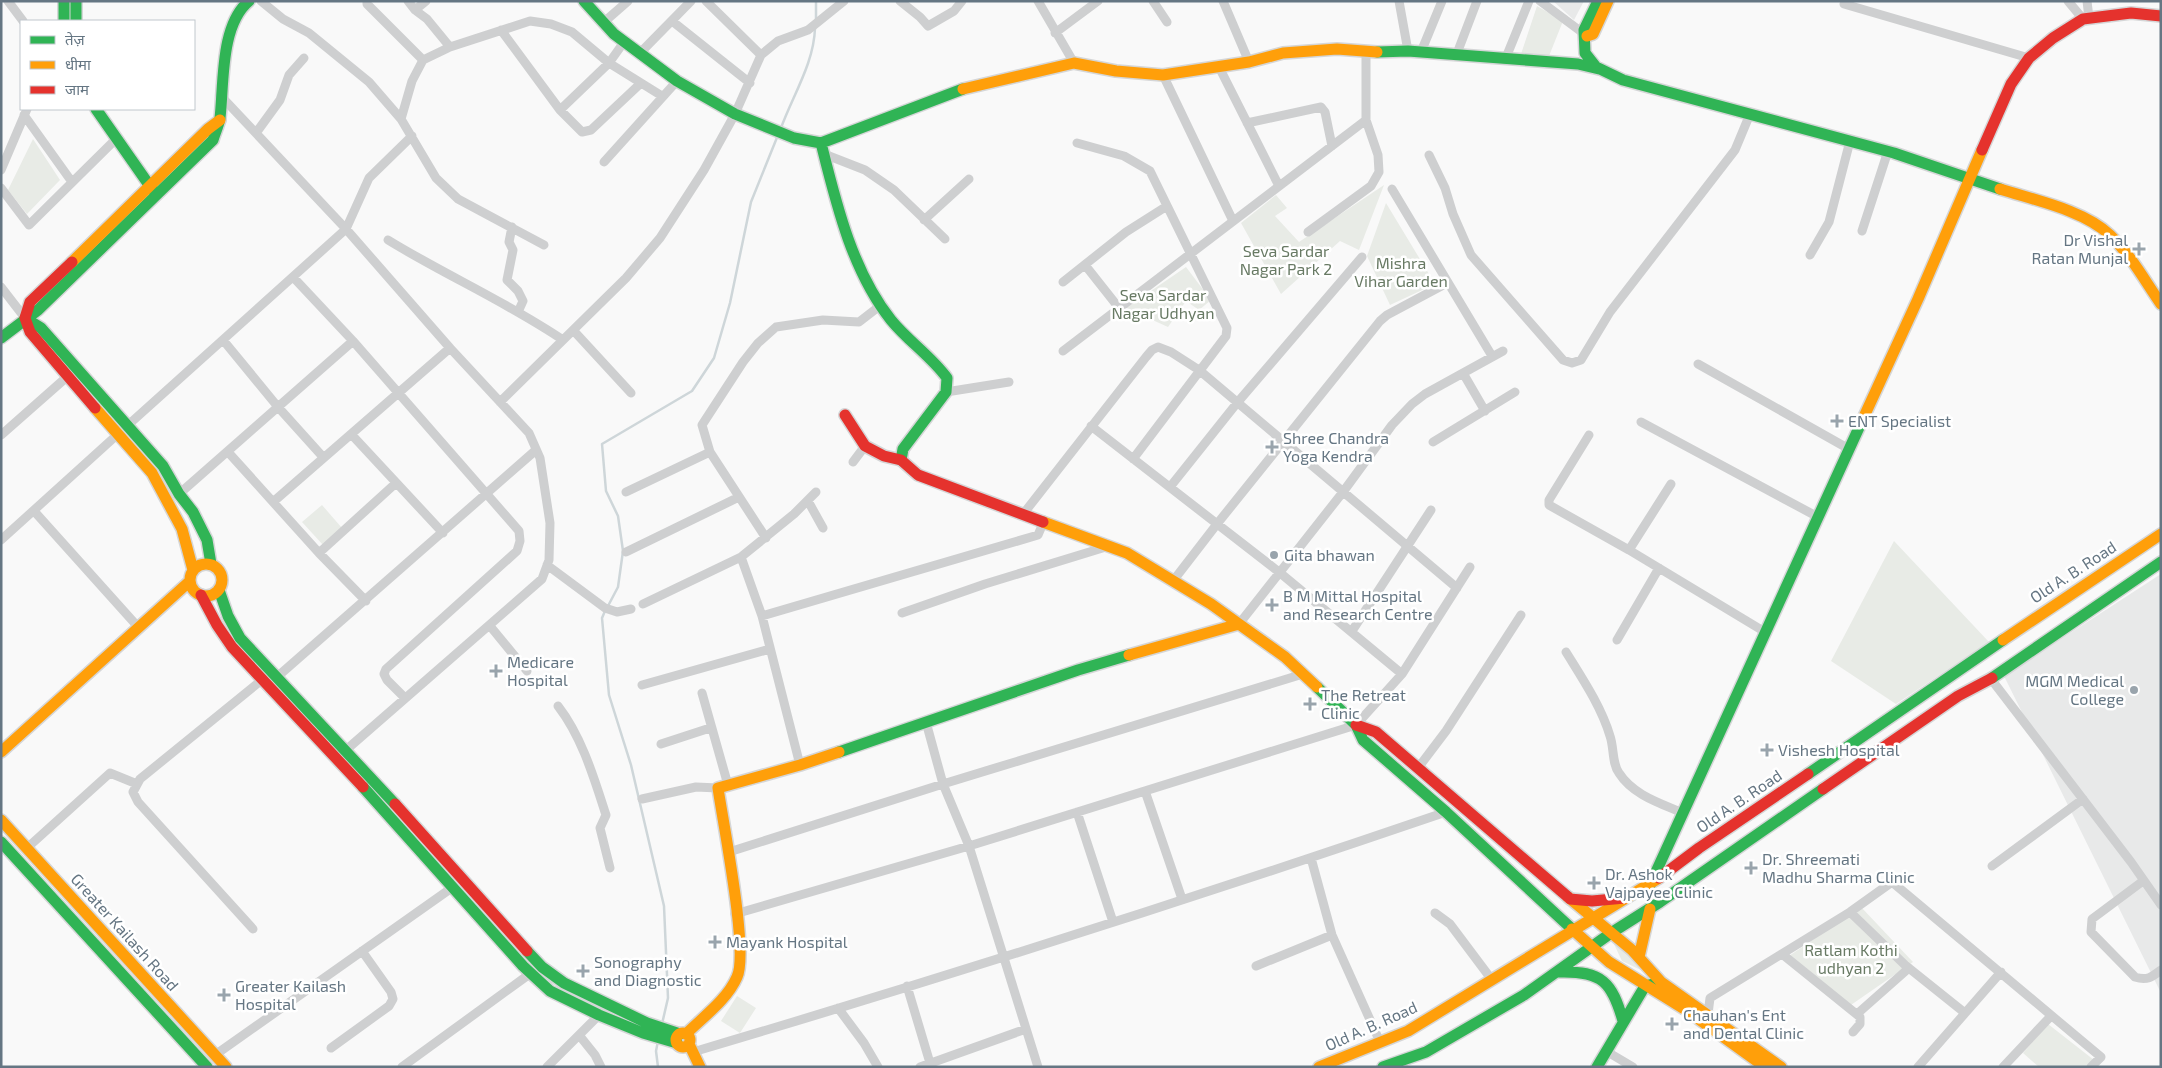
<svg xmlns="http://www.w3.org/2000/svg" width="2162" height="1068" viewBox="0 0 2162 1068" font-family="'Exo 2','Noto Sans Devanagari',sans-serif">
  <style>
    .built { fill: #e8e9e9 }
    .green { fill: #e8ebe6 }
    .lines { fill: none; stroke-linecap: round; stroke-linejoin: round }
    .stream { stroke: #ced6d9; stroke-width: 2.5 }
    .fast-casing { stroke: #d5d6d7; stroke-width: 14 }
    .slow-casing { stroke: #d5d6d7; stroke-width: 14 }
    .jam-casing { stroke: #d5d6d7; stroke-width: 14 }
    .street { stroke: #cecfd0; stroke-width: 9 }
    .fast { stroke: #30b455; stroke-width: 11 }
    .slow { stroke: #ff9f0a; stroke-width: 11 }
    .jam { stroke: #e5322d; stroke-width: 11 }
    .poi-dot { fill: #99a4ac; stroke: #fff; stroke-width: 2 }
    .labels { text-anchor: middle; stroke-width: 5; stroke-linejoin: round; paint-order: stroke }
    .poi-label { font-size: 16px; fill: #657683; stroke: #fff; text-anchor: start }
    .park-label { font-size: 16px; fill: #687a64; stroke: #fff }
    .street-label { font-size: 16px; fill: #657683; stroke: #fff }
  </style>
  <rect width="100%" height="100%" fill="#f9f9f9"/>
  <path class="built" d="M 1553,1 L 1584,1 L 1574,20 Z
    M 2161,574 L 2161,993 L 2004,676 Z"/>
  <path class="green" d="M 1537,6 L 1563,21 L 1547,61 L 1521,54 Z
    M 33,139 L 60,180 L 27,214 L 8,190 Z
    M 1384,185 L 1359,250 L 1340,241 L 1281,294 L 1241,223 L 1276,195 L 1287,208 L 1275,216 L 1299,242 Z
    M 1386,203 L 1435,284 L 1390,305 L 1367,256 Z
    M 1186,267 L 1211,300 L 1199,310 L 1186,301 L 1168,327 L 1126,308 Z
    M 322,505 L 342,528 L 323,545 L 302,522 Z
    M 1894,541 L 1989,642 L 1896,704 L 1831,661 Z
    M 1861,907 L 1913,962 L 1848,1007 L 1789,956 Z
    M 1613,942 L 1628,952 L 1643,971 L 1622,961 Z
    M 737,996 L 756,1008 L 740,1033 L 721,1021 Z
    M 2048,1024 L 2094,1060 L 2088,1067 L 2039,1067 L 2023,1053 Z"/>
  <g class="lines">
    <path class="stream" d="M 816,20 L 816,1
      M 781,128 C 793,95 814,63 815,28
      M 608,606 L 618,587 L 623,551 L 618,516 L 606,491 L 602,444 L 692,391 L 714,358 L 730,303 L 751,202 L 778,135
      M 605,611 L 602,618 L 609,695 L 631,765 L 664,906 L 668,998 L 662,1024
      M 658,1067 L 656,1051 L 658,1041"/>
    <defs>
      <path id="fast" d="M 64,1 L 64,21
        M 76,1 L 76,21
        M 584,1 L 614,34 L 677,81 L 735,114 L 794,138 L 821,143 L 963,89
        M 1598,1 L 1584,30 L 1585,53 L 1596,67 L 1623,80 L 1894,153 L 2000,189
        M 1377,52 L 1408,51 L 1578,64 L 1599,69
        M 96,109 L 154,192
        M 821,143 C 836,203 852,271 891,320 C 908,341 931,356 947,378 L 946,392 L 903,449 L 901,460
        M 25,318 L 41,328 L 163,466 L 179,494 L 193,512 L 207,540 L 211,564
        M 1,338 L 38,310 L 213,140 C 215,133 219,125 220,118 C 224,84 220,25 249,1
        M 219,590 L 228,616 L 240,638 L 395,804
        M 1992,678 L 2161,562
        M 1317,687 L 1356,725 L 1363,740 L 1446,812 L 1572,929
        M 839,752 L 1078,670 L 1129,655
        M 1808,774 L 2003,640
        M 363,787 L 523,966 L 550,991 L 599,1015 L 643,1033 L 677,1043
        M 1,842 L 207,1067
        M 1650,885 L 1862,421
        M 527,951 L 542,967 L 564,983 L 647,1023 L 680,1034
        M 1560,972 C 1602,971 1612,982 1623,1021
        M 1383,1067 L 1426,1052 L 1524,995 L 1611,933 L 1660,902 L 1823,789
        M 1597,1067 L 1645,986 L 1653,984"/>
      <path id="slow" d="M 1587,36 L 1593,34 L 1608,1
        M 963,89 L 1074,63 L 1116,71 L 1163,75 L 1249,62 L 1283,53 L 1337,49 L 1377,52
        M 2000,189 C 2034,200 2084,210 2110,235 C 2131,255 2145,281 2161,304
        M 72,262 L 208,129 L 220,120
        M 95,408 L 152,473 L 182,529 L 193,570
        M 1862,421 L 1918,299 L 1982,150
        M 1043,522 L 1127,553 L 1211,604 L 1285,657 L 1317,687
        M190 580a16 16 0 1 1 32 0a16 16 0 1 1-32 0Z
        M 2003,640 L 2161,534
        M 1129,655 L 1239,624
        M 1,752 L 190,581
        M 1,820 L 226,1067
        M 1568,897 L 1632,950 L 1661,982 L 1781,1067
        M 1572,929 L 1609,962 L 1686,1010 L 1765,1067
        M 1639,957 L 1650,909
        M676 1040a7 7 0 1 1 14 0a7 7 0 1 1-14 0Z
        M 686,1034 C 703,1017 727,1000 737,977 C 749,952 723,823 718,788 L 800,765 L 839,752
        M 689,1044 L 700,1067
        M 1319,1067 L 1408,1031 L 1659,878"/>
      <path id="jam" d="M 1982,150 L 2011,84 L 2029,58 L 2053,38 L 2083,19 L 2131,13 L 2161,16
        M 72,262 L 30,302 L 25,318 L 30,332 L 95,408
        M 845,415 L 865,446 L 884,456 L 901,460 L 918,475 L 1043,522
        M 201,595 L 217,625 L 232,647 L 363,787
        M 1356,725 L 1376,732 L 1568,897
        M 1823,789 L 1958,696 L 1992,678
        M 395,804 L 527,951
        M 1659,878 L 1699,848 L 1808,774
        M 1570,899 L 1592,901 L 1625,898"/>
    </defs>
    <use href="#fast" class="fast-casing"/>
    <use href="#slow" class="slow-casing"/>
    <use href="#jam" class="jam-casing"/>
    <path class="street" d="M 8,1 L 23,21
      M 261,1 L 283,19 L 309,33 L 369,82 L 401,119 L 436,178 L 458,199 L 544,245
      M 367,1 L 367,4 L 423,60
      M 408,1 L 415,10 L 427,19 L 450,47
      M 706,1 L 761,55
      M 900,1 L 920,17 L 928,26 L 954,11 L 962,1
      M 1038,1 L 1074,63
      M 1153,1 L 1167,22
      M 1223,1 L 1249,62
      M 1399,1 L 1408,51
      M 1540,1 L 1587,36
      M 2068,1 L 2083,19
      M 2087,1 L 2089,18
      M 1844,4 L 2029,58
      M 415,10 L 426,1
      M 672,21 L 750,83
      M 604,22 L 628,1
      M 501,30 L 560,110 L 582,132 L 591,130 L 641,83
      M 1055,33 L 1098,1
      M 1421,52 L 1442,1
      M 639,54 L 691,1
      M 1456,56 L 1477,1
      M 1505,60 L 1529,1
      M 1219,67 L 1279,186
      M 1163,75 L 1233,221
      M 220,95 L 346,229 L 450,348 L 529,433 L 540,458 L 550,523 L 549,560 L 542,579 L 346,750
      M 560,110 L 609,63 L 624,42
      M 24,115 L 72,182
      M 401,119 L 412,81 L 423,60 L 450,47 L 530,21 L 551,24 L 572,32 L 609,63 L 662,96
      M 1247,123 L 1321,107 L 1325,112 L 1332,146
      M 256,133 L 280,100 L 289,75 L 304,58
      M 1077,143 L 1124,156 L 1150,171 L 1227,328 L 1226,336 L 1133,459
      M 824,154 L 865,170 L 894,190 L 945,239
      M 1429,155 L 1445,188 L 1453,214 L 1471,255 L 1563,360 L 1572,363 L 1581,360 L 1610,312 L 1735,150 L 1750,114
      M 604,162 L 677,81
      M 1,170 L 27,109
      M 1,188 L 29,225 L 117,138
      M 1392,189 L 1492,356
      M 924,220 L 969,179
      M 512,227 L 509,242 L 513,250 L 507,280 L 518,291 L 523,301 L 518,312
      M 1862,231 L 1888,151
      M 1308,232 L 1371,186 L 1379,172 L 1378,155 L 1366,120
      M 388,240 C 445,275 507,302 563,340
      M 1810,255 L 1829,222 L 1850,141
      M 1085,265 L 1119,308
      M 293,277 L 353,341 L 519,531 L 520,541 L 517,551 L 386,669 L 384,674 L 387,680 L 405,698
      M 1063,282 L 1126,232 L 1167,206
      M 1,287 L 25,318
      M 573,330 L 631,393
      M 223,340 L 278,407 L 323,457
      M 1063,351 L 1366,120 L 1366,52
      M 1698,364 L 1849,449
      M 1463,373 L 1485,411
      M 946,392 L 1009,382
      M 500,402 L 626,278 L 660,238 L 704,170 L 735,114 L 761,55 L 778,41 L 808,30 L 844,1
      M 1641,422 L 1818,517
      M 127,426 L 346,229 L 369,178 L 412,136
      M 1091,426 L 1279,572 L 1402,674
      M 351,434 L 443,533
      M 1,435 L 68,376
      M 1589,435 L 1549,500 L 1549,505 L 1629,550 L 1765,632
      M 1433,442 L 1515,392
      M 228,452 L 319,553 L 366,601
      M 710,452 L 702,425 L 743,362 L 758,343 L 776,327 L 823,320 L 859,322 L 881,305
      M 853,462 L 865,446
      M 1170,487 L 1237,403 L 1362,257
      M 626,492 L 710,452 L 766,538
      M 179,494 L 353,341
      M 808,501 L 823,528
      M 273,502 L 450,348
      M 34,511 L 139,628
      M 1024,513 L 1146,357 L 1152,350 L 1158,347 L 1171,352 L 1199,370 L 1457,588
      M 1,540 L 118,434
      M 1629,550 L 1671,484
      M 626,552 L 739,497
      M 319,553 L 396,483
      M 741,557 L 762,616 L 800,765
      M 547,565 L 605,608 L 617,612 L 631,609
      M 1173,581 L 1217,524 L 1380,321 L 1387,315 L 1447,283
      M 643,604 L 741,557 L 794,514 L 816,492
      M 902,613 L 985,584 L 1109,546
      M 762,616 L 1038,535 L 1044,521
      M 1239,624 L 1343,492 L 1392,425 L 1412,404 L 1425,394 L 1503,351
      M 490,626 L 527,671
      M 1352,631 L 1431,510
      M 1617,640 L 1659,568
      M 1566,652 C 1582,678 1601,706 1610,736 C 1614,747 1612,764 1619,773 C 1633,795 1660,803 1683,813
      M 277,677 L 536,450
      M 1991,679 L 2131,862 L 2161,905
      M 642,685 L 770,649
      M 702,693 L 728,785
      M 558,706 C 582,737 594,778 606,815 L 600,828 L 610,868
      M 926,722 L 943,784 L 969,846 L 1038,1067
      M 661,744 L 710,728
      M 1418,768 L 1446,731 L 1521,615
      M 1145,791 L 1182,899
      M 642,799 L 696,787 L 718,788
      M 1077,812 L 1113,922
      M 27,848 L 110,773 L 137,784
      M 729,852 L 943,784 L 1303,674
      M 1311,858 L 1332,935 L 1380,1042
      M 1992,866 L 2083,799
      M 2143,881 L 2092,919 L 2091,932 L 2135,977 C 2147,981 2152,977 2161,970
      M 1850,912 L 1905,965 L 1965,1013
      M 1435,913 L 1450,924 L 1492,980
      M 735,914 L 969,846 L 1356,725 L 1402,674 L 1470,567
      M 253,929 L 138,802 L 133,792 L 140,779 L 263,679
      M 1782,954 L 1860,1017 L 1860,1024 L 1853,1032
      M 1256,966 L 1332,935
      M 907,986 L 930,1063
      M 838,1008 L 864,1043 L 878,1067
      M 1702,1014 L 1708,1014 L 1710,998 L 1850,912 L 1892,882 L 2101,1057 L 2091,1067
      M 1857,1014 L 1909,968
      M 579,1035 L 595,1055 L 601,1067
      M 331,1048 L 389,1006 L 393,999 L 391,992 L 362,951
      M 1606,1051 L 1633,1067
      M 693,1052 C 946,977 1197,897 1446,812
      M 215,1055 L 453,887
      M 402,1067 L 531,973
      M 547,1067 L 599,1015
      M 920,1067 L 1026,1029
      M 1918,1067 L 2001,972
      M 2003,1067 L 2051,1016"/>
    <use href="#fast" class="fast"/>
    <use href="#slow" class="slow"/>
    <use href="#jam" class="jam"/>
  </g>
  <g class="poi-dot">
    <path d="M2136.5 241.5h5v5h5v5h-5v5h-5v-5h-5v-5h5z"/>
    <path d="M1834.5 413.5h5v5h5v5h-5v5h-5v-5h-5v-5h5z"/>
    <path d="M1269.5 439.5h5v5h5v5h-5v5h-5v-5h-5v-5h5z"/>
    <circle cx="1274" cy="555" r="5"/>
    <path d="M1269.5 597.5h5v5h5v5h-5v5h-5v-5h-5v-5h5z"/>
    <path d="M493.5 663.5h5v5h5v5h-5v5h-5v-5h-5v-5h5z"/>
    <circle cx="2134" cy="690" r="5"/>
    <path d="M1307.5 696.5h5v5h5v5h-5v5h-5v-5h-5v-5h5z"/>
    <path d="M1764.5 742.5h5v5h5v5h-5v5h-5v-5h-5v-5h5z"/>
    <path d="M1748.5 860.5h5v5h5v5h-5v5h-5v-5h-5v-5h5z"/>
    <path d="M1591.5 875.5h5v5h5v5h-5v5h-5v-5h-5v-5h5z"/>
    <path d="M712.5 934.5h5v5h5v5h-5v5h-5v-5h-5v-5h5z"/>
    <path d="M580.5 963.5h5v5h5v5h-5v5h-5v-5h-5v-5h5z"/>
    <path d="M221.5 987.5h5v5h5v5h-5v5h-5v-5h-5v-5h5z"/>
    <path d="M1669.5 1016.5h5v5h5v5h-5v5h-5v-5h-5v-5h5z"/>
  </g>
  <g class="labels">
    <g class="poi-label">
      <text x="2128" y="246" text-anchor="end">Dr Vishal<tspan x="2128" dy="18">Ratan Munjal</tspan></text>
      <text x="1848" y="427">ENT Specialist</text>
      <text x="1283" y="444">Shree Chandra<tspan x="1283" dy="18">Yoga Kendra</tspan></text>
      <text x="1284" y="561">Gita bhawan</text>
      <text x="1283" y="602">B M Mittal Hospital<tspan x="1283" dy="18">and Research Centre</tspan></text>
      <text x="507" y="668">Medicare<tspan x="507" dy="18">Hospital</tspan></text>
      <text x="2124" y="687" text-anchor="end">MGM Medical<tspan x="2124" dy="18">College</tspan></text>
      <text x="1321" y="701">The Retreat<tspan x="1321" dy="18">Clinic</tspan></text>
      <text x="1778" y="756">Vishesh Hospital</text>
      <text x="1762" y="865">Dr. Shreemati<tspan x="1762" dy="18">Madhu Sharma Clinic</tspan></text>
      <text x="1605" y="880">Dr. Ashok<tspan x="1605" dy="18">Vajpayee Clinic</tspan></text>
      <text x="726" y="948">Mayank Hospital</text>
      <text x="594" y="968">Sonography<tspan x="594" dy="18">and Diagnostic</tspan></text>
      <text x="235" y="992">Greater Kailash<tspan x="235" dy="18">Hospital</tspan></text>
      <text x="1683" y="1021">Chauhan's Ent<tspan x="1683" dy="18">and Dental Clinic</tspan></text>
    </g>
    <g class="park-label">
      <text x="1286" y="257">Seva Sardar<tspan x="1286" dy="18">Nagar Park 2</tspan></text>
      <text x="1401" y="269">Mishra<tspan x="1401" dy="18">Vihar Garden</tspan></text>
      <text x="1163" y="301">Seva Sardar<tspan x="1163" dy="18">Nagar Udhyan</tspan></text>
      <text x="1851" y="956">Ratlam Kothi<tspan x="1851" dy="18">udhyan 2</tspan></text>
    </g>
    <g class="street-label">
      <text transform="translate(2073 572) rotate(-33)" y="6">Old A. B. Road</text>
      <text transform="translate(1739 801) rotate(-34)" y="6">Old A. B. Road</text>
      <text transform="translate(125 932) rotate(48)" y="6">Greater Kailash Road</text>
      <text transform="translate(1371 1026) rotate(-24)" y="6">Old A. B. Road</text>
    </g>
  </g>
  <rect width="2162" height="1068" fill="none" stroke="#657683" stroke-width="5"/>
  <rect x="20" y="20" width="175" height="90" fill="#ffffff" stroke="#c1c8cd"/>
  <rect x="30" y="36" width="25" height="8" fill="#30b455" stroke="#c1c8cd"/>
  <text x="65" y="45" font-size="15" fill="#657683">तेज़</text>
  <rect x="30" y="61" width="25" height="8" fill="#ff9f0a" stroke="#c1c8cd"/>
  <text x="65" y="70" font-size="15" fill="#657683">धीमा</text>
  <rect x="30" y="86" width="25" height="8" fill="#e5322d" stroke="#c1c8cd"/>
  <text x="65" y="95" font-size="15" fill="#657683">जाम</text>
</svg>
